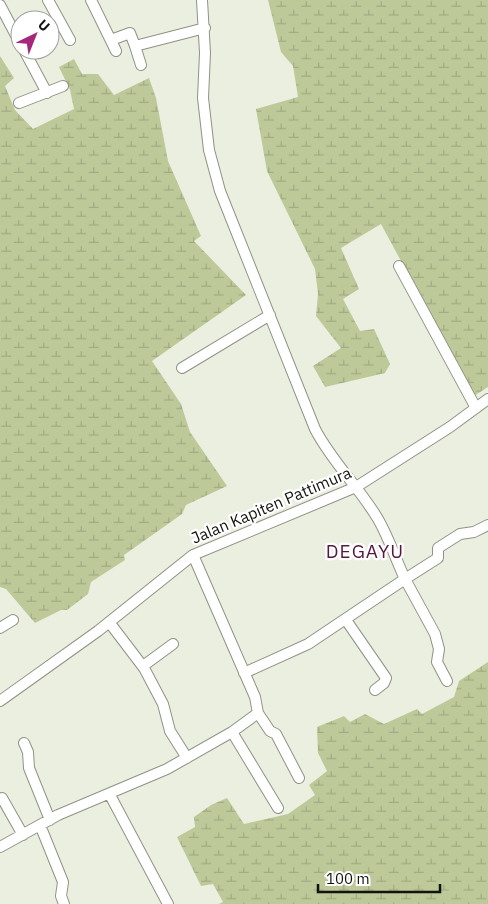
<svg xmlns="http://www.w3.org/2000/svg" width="488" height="904" viewBox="0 0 488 904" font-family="'IBM Plex Sans',sans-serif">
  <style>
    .wetland { fill: url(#wetland-marsh) }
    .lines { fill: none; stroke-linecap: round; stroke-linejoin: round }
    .minor-casing { stroke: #8f9285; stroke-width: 12 }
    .minor { stroke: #fff; stroke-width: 10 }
    .labels { text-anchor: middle; stroke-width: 4.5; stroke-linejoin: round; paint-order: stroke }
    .street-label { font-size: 16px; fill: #11130e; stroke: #fff }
    .quarter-label { font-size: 19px; letter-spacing: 1px; fill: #54193f; stroke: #fff }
  </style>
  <defs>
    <pattern id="wetland-marsh" width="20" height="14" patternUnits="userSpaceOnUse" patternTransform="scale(1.25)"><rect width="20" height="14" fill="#bdc999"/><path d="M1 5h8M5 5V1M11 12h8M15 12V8" fill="none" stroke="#a1ac83"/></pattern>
  </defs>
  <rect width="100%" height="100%" fill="#ebefe0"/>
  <path class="wetland" d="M 268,0 L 488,0 L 488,387 L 474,396 L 381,224 L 341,248 L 359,289 L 343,299 L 360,331 L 374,329 L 390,364 L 385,373 L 325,387 L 313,366 L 341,348 L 316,316 L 318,294 L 315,269 L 267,171 L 256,109 L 298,97 L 293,66 L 281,52 Z
    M 0,56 L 14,78 L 5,86 L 15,110 L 33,129 L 74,109 L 70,90 L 59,67 L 74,59 L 82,74 L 98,74 L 114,95 L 149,78 L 156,98 L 168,161 L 201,236 L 194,241 L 246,295 L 152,361 L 181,404 L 190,432 L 227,486 L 186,505 L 182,514 L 124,555 L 125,560 L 91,582 L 88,594 L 67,610 L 61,610 L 35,623 L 6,589 L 0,587 Z
    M 488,662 L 488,904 L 219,904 L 223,902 L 213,884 L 201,886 L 177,837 L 195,827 L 194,817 L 211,805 L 227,798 L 244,824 L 288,814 L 315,795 L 309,785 L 327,771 L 318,753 L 317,727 L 344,716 L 350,722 L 365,714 L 384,724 L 417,709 L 422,714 L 454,697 L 459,681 Z"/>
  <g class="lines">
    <defs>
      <path id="minor" d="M 48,0 L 70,40
        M 91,0 L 116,51
        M 202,0 L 205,53 L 203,98 L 209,150 L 220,191 L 315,429 C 332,462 359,487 378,519 C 389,538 396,560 405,579 L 308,644 L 244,673
        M 0,5 L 20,43
        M 111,40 L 130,33 L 135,46
        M 24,50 L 47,93
        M 141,65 L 135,46 L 205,28
        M 19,103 L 63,86
        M 399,266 L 476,408
        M 182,368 L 270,315
        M 346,620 L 386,678 L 384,683 L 375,690
        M 109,622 L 144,668 L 163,704 L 170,731 L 187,758
        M 0,628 L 13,620
        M 143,666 L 173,644
        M 447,681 L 437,662 L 439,649 L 435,634 L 405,579 L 438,558 L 438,548 L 460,534 L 474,532 L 488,525
        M 0,701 L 98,631 L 193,555 L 356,487 L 450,427 L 488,399
        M 258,713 L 270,731 L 276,734 L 299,778
        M 232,732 L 278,808
        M 24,743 L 28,752 L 29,768 L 50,820
        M 110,795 L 168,904
        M 2,798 L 23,835
        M 40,825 L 63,882 L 61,896 L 64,904
        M 0,847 L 58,815 L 167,769 L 232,732 L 258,713 L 255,697 L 193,555"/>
    </defs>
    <use href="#minor" class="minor-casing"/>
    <use href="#minor" class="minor"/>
  </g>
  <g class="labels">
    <g class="street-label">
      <text transform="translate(271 505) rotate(-23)" y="6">Jalan Kapiten Pattimura</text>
    </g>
    <g class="quarter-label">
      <text x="365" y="558">DEGAYU</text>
    </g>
  </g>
  <g transform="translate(35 35) rotate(43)"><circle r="24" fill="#ffffff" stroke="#a0a19f"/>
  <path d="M0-4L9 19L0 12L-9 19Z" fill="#a5287b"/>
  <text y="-8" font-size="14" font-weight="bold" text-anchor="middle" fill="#11130e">U</text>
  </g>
  <path d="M318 884v8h122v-8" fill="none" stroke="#11130e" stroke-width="2.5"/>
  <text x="326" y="884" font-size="15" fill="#11130e" stroke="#ffffff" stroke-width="4" paint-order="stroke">100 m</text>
</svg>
